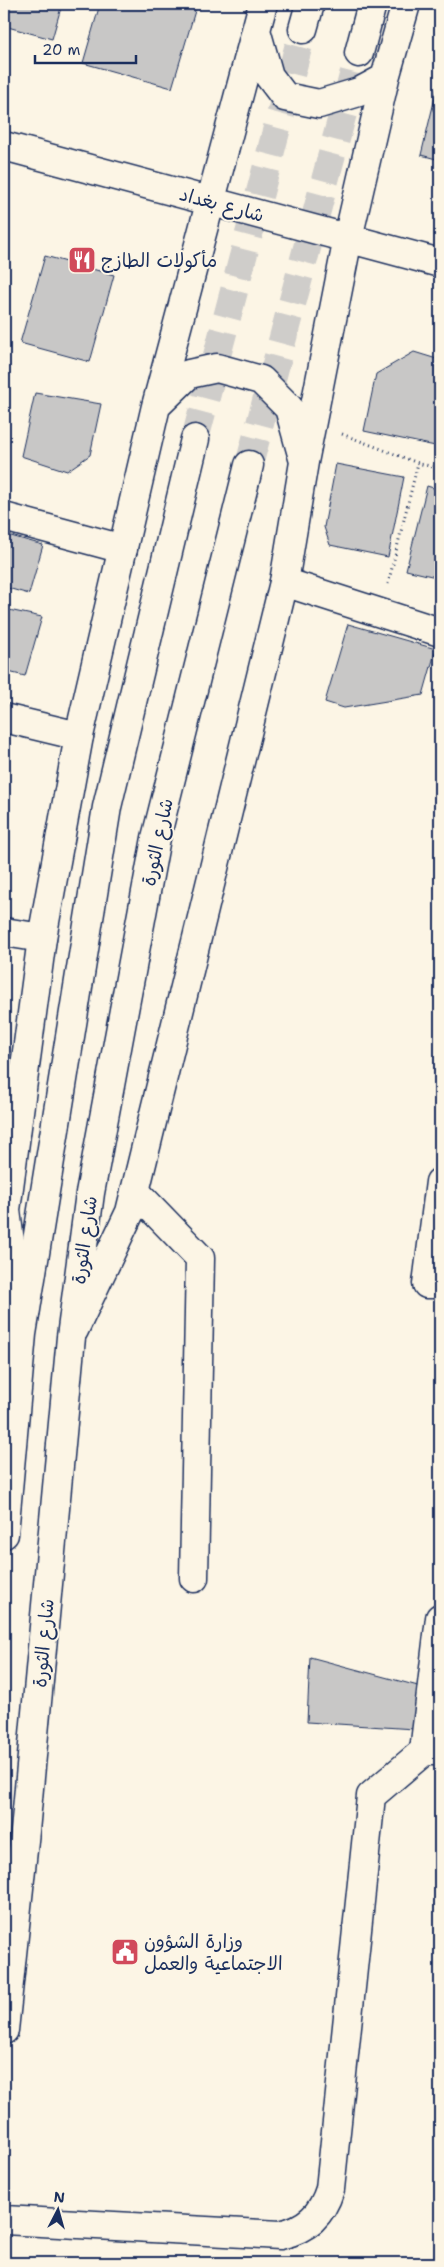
<svg xmlns="http://www.w3.org/2000/svg" width="444" height="2267" viewBox="0 0 444 2267" font-family="'Shantell Sans','Playpen Sans Arabic',sans-serif">
  <style>
    .building { fill: #c8c7c6; stroke: #1b2f5e }
    .lines { fill: none; stroke-linecap: round; stroke-linejoin: round }
    .highway-tunnel { stroke: #cfcdca; stroke-width: 28; stroke-dasharray: 28 14; stroke-linecap: butt }
    .minor-casing { stroke: #1b2f5e; stroke-width: 31 }
    .major-casing { stroke: #1b2f5e; stroke-width: 31 }
    .highway-casing { stroke: #1b2f5e; stroke-width: 31 }
    .path { stroke: #1b2f5e; stroke-width: 3; stroke-dasharray: 1 4; stroke-linecap: butt }
    .minor { stroke: #fcf5e5; stroke-width: 28 }
    .major { stroke: #fcf5e5; stroke-width: 28 }
    .highway { stroke: #fcf5e5; stroke-width: 28 }
    .labels { text-anchor: middle; stroke-width: 4; stroke-linejoin: round; paint-order: stroke }
    .street-label { font-size: 19px; fill: #1b2f5e; stroke: #fcf5e5 }
    .poi-label { font-size: 19px; fill: #1b2f5e; stroke: #fcf5e5; text-anchor: start }
  </style>
  <rect width="100%" height="100%" fill="#fcf5e5"/>
  <filter id="ink" filterUnits="userSpaceOnUse"><feTurbulence type="fractalNoise" baseFrequency=".02" numOctaves="2"/><feDisplacementMap in="SourceGraphic" scale="10" xChannelSelector="R" yChannelSelector="G"/><feConvolveMatrix kernelMatrix="1 2 1 2 8 2 1 2 1" color-interpolation-filters="sRGB"/></filter>
  <g filter="url(#ink)">
    <path class="building" d="M 4,4 L 62,4 L 52,39 L 4,26 Z
      M 100,4 L 197,4 L 172,88 L 83,63 Z
      M 440,77 L 440,160 L 421,155 Z
      M 45,256 L 114,275 L 90,362 L 20,343 Z
      M 414,352 L 440,360 L 440,447 L 364,431 L 376,374 Z
      M 35,393 L 101,404 L 90,455 L 67,471 L 21,456 Z
      M 336,464 L 404,477 L 388,557 L 330,545 L 324,527 Z
      M 427,486 L 440,490 L 440,578 L 406,570 Z
      M 4,534 L 43,545 L 29,594 L 4,587 Z
      M 4,609 L 42,617 L 25,676 L 4,671 Z
      M 348,624 L 436,649 L 423,695 L 344,708 L 325,702 Z
      M 310,1657 L 418,1686 L 414,1729 L 307,1722 Z"/>
    <g class="lines">
      <path class="highway-tunnel" d="M 195,439 L 303,29
        M 249,465 L 359,53"/>
      <defs>
        <path id="minor" d="M 4,517 L 123,549
          M 284,582 L 440,632
          M 4,718 L 79,736
          M 4,932 L 42,938
          M 440,1182 L 427,1284 L 440,1284
          M 135,1191 L 200,1258 L 194,1578
          M 424,1751 L 440,1618
          M 4,2220 L 280,2235 C 307,2229 322,2215 330,2189 L 371,1796 L 424,1751 L 440,1751"/>
        <path id="major" d="M 256,30 L 269,76 L 285,97 L 319,104 L 359,92 L 385,78
          M 4,146 L 440,263
          M 156,406 L 189,374 L 217,368 L 261,380 L 289,408 L 303,458
          M 20,1323 L 6,1210 L 42,938 L 79,736 L 156,406 L 263,4
          M 74,1330 L 130,1212 L 284,582 L 304,462 L 348,238 L 385,78 L 406,4"/>
        <path id="highway" d="M 303,29 L 310,4
          M 359,53 L 372,4
          M 4,1534 L 22,1334 L 107,807 L 195,439
          M 4,2030 L 25,1831 L 71,1337 L 90,1193 L 156,838 L 249,465"/>
      </defs>
      <use href="#minor" class="minor-casing"/>
      <use href="#major" class="major-casing"/>
      <use href="#highway" class="highway-casing"/>
      <path class="path" d="M 342,434 L 418,463 L 440,469
        M 388,584 L 418,463"/>
      <use href="#minor" class="minor"/>
      <use href="#major" class="major"/>
      <use href="#highway" class="highway"/>
    </g>
  </g>
  <defs>
    <symbol id="restaurant-square" viewBox="-11 -11 22 22"><rect x="-9" y="-9" width="18" height="18" rx="4" fill="#d1495b" stroke="#fcf5e5"/><path d="M-5-6h1v4h1v-4h1v4h1v-4h1v5L-1.5 .5V6h-2V.5L-5-1ZM5-6V6H3V1.5H1.5Q1.5-4 5-6Z" fill="#fff"/></symbol>
    <symbol id="civic-square" viewBox="-11 -11 22 22"><rect x="-9" y="-9" width="18" height="18" rx="4" fill="#d1495b" stroke="#fcf5e5"/><path d="M-.6-6.5H3V-4.5H.6V-3L4-1V1h2V6H-6V1h2V-1L-.6-3ZM-1.2 2.5V6h2.4V2.5Z" fill="#fff"/></symbol>
  </defs>
  <g fill-rule="evenodd">
    <use href="#restaurant-square" x="66" y="244" width="32" height="32"/>
    <use href="#civic-square" x="109" y="1936" width="32" height="32"/>
  </g>
  <g class="labels">
    <g class="street-label">
      <text transform="translate(222 204) rotate(15)" y="7">شارع بغداد</text>
      <text transform="translate(157 842) rotate(-78)" y="7">شارع الثورة</text>
      <text transform="translate(84 1240) rotate(-82)" y="7">شارع الثورة</text>
      <text transform="translate(43 1643) rotate(-85)" y="7">شارع الثورة</text>
    </g>
    <g class="poi-label">
      <text x="101" y="267">مأكولات الطازج</text>
      <text x="144" y="1948">وزارة الشؤون<tspan x="144" dy="22">الاجتماعية والعمل</tspan></text>
    </g>
  </g>
  <rect width="444" height="2267" fill="none" stroke="#fcf5e5" stroke-width="20"/>
  <rect x="10" y="10" width="424" height="2247" fill="none" stroke="#1b2f5e" stroke-width="2" filter="url(#ink)"/>
  <g transform="translate(58 2210) rotate(6)" stroke="#fcf5e5" stroke-width="4" paint-order="stroke">
  <path d="M0-4L9 19L0 12L-9 19Z" fill="#1b2f5e"/>
  <text y="-8" font-size="14" font-weight="bold" text-anchor="middle" fill="#1b2f5e">N</text>
  </g>
  <path d="M35 55v8h101v-8" fill="none" stroke="#1b2f5e" stroke-width="2.5"/>
  <text x="42" y="55" font-size="15" fill="#1b2f5e" stroke="#fcf5e5" stroke-width="4" paint-order="stroke">20 m</text>
</svg>
